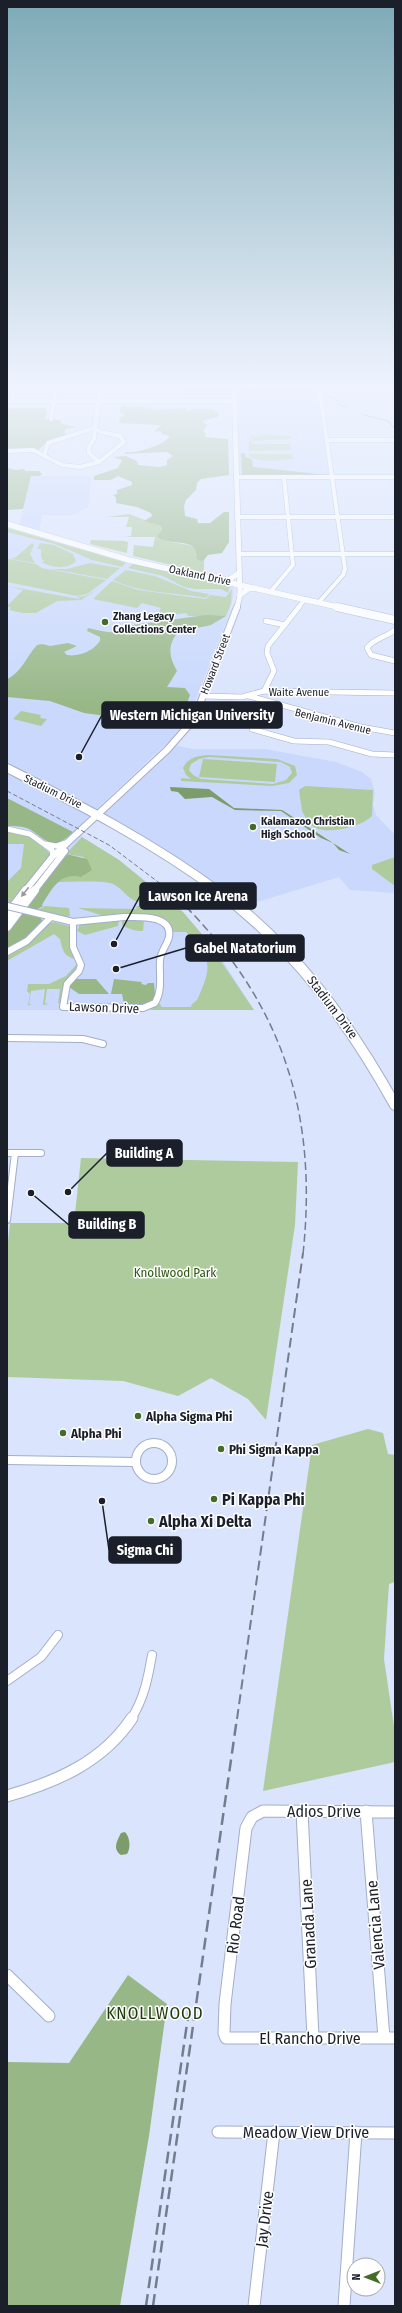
<svg xmlns="http://www.w3.org/2000/svg" width="402" height="2313" viewBox="0 0 402 2313" font-family="'Fira Sans Condensed',sans-serif">
  <style>
    .built { fill: #c9d8fc }
    .green { fill: #aecb9e; fill-rule: evenodd }
    .forest { fill: #97b786 }
    .water { fill: #7d9c6c }
    .lines { fill: none; stroke-linecap: round; stroke-linejoin: round }
    .stream { stroke: #7d9c6c; stroke-width: 1 }
    .minor-far4-casing { stroke: #a2aeca; stroke-width: 5 }
    .minor-far3-casing { stroke: #a2aeca; stroke-width: 6 }
    .minor-far2-casing { stroke: #a2aeca; stroke-width: 8 }
    .minor-far1-casing { stroke: #a2aeca; stroke-width: 10 }
    .minor-casing { stroke: #a2aeca; stroke-width: 13 }
    .tertiary-far2-casing { stroke: #a2aeca; stroke-width: 6 }
    .tertiary-far1-casing { stroke: #a2aeca; stroke-width: 8 }
    .tertiary-casing { stroke: #a2aeca; stroke-width: 10 }
    .secondary-far1-casing { stroke: #a2aeca; stroke-width: 6 }
    .secondary-casing { stroke: #a2aeca; stroke-width: 9 }
    .primary-far1-casing { stroke: #a2aeca; stroke-width: 10 }
    .primary-casing { stroke: #a2aeca; stroke-width: 12 }
    .minor-far4 { stroke: #fff; stroke-width: 4 }
    .minor-far3 { stroke: #fff; stroke-width: 5 }
    .minor-far2 { stroke: #fff; stroke-width: 6 }
    .minor-far1 { stroke: #fff; stroke-width: 8 }
    .minor { stroke: #fff; stroke-width: 11 }
    .tertiary-far2 { stroke: #fff; stroke-width: 5 }
    .tertiary-far1 { stroke: #fff; stroke-width: 6 }
    .tertiary { stroke: #fff; stroke-width: 8 }
    .secondary-far1 { stroke: #fff; stroke-width: 5.5 }
    .secondary { stroke: #fff; stroke-width: 8 }
    .primary-far1 { stroke: #fff; stroke-width: 8 }
    .primary { stroke: #fff; stroke-width: 10 }
    .rail-far3 { stroke: #757c8d; stroke-width: 1; stroke-dasharray: 4.5 2.5; stroke-linecap: butt }
    .rail-far2 { stroke: #757c8d; stroke-width: 1.5; stroke-dasharray: 8 4; stroke-linecap: butt }
    .rail-far1 { stroke: #757c8d; stroke-width: 2; stroke-dasharray: 10 5; stroke-linecap: butt }
    .rail { stroke: #757c8d; stroke-width: 2.5; stroke-dasharray: 12 6; stroke-linecap: butt }
    .minor-bridge-casing { stroke: #a2aeca; stroke-width: 8; stroke-linecap: butt }
    .minor-bridge { stroke: #fff; stroke-width: 6 }
    .oneway { fill: #989a9f }
    .poi-dot { fill: #436c28; stroke: #fff; stroke-width: 1.5 }
    .labels { text-anchor: middle; stroke-width: 3; stroke-linejoin: round; paint-order: stroke }
    .far-street-label { font-size: 11px; fill: #1b1f2a; stroke: #fff }
    .far-poi-label { font-size: 11px; font-weight: bold; fill: #1b1f2a; stroke: #fff; text-anchor: start }
    .street-label { font-size: 13px; fill: #1b1f2a; stroke: #fff }
    .park-label { font-size: 13px; fill: #305813; stroke: #fff }
    .poi-label { font-size: 13px; font-weight: bold; fill: #1b1f2a; stroke: #fff; text-anchor: start }
    .near-poi-label { font-size: 16px; font-weight: bold; fill: #1b1f2a; stroke: #fff; text-anchor: start }
    .near-street-label { font-size: 16px; fill: #1b1f2a; stroke: #fff }
    .near-neighbourhood-label { font-size: 17px; letter-spacing: 1px; fill: #1f3a0a; stroke: #fff }
    .leader { fill: none; stroke: #1b1f2a; stroke-width: 1.5 }
    .callout-dot { fill: #1b1f2a; stroke: #fff; stroke-width: 1.5 }
    .callout { fill: #1b1f2a; stroke: #1b1f2a; stroke-width: 1.5 }
    .callout-label { font-size: 14px; text-anchor: middle; font-weight: bold; fill: #fff }
  </style>
  <rect width="100%" height="100%" fill="#dae4fc"/>
  <path class="built" d="M 269,387 L 317,387 L 330,477 L 239,477 L 238,390 L 269,391 Z
    M 185,388 L 231,389 L 232,400 L 185,400 Z
    M 31,476 L 92,476 L 88,507 L 73,515 L 42,515 L 39,531 L 19,526 Z
    M 7,528 L 76,548 L 233,585 L 234,594 L 230,612 L 194,704 L 185,723 L 169,741 L 83,822 L 82,837 L 119,860 L 183,912 L 219,955 L 254,1010 L 7,1010 Z
    M 172,745 L 194,749 L 265,749 L 336,762 L 362,772 L 371,779 L 375,793 L 373,805 L 376,815 L 395,835 L 395,893 L 350,890 L 339,877 L 241,907 L 97,815 Z"/>
  <path class="green" d="M 257,434 L 250,439 L 250,442 C 257,430 277,436 291,436 L 291,439 L 251,441 L 253,444 L 291,444 L 289,445 L 291,450 L 249,451 L 249,437 Z
    M 248,454 L 292,454 L 293,459 C 282,459 256,465 248,454 Z
    M 129,514 L 161,526 L 162,531 L 157,536 C 166,545 183,541 196,548 L 196,558 L 204,560 L 204,569 L 202,572 L 133,556 L 134,545 L 153,547 L 155,537 L 125,537 L 131,536 L 132,527 L 126,527 L 129,517 L 106,517 Z
    M 7,528 L 117,560 L 126,563 L 122,567 L 92,560 L 55,544 L 7,532 Z
    M 91,540 L 125,541 L 128,542 L 127,553 L 90,544 Z
    M 32,543 L 34,545 L 30,554 L 35,563 L 11,559 L 16,557 Z
    M 40,543 L 54,545 L 73,554 L 76,561 C 68,570 51,568 41,562 L 44,562 L 41,557 L 41,549 L 37,549 Z
    M 9,559 L 36,564 L 42,568 L 106,580 L 87,594 L 77,596 L 7,582 L 7,561 Z
    M 90,563 L 120,568 L 107,579 L 51,569 L 67,569 Z
    M 133,564 L 227,584 L 230,587 L 228,593 L 221,589 L 195,589 L 184,587 L 163,576 L 128,568 Z
    M 126,570 L 155,576 L 191,591 L 209,594 L 206,598 C 175,592 142,594 113,580 Z
    M 112,581 L 138,590 L 206,599 L 210,595 L 226,597 L 232,589 L 231,603 L 226,616 L 188,616 L 186,613 L 172,615 L 158,613 L 161,608 L 142,603 L 137,608 L 93,599 Z
    M 7,586 L 79,599 L 80,598 L 76,597 L 85,596 L 98,589 L 81,600 L 57,601 L 36,613 L 23,613 L 9,610 L 11,608 L 7,606 L 23,590 Z
    M 21,711 L 41,715 L 40,718 L 47,719 L 41,726 L 13,719 Z
    M 208,755 L 277,759 L 295,766 L 297,775 L 289,783 L 272,786 L 181,781 L 181,778 L 191,779 L 186,775 L 183,768 C 188,757 198,756 208,755 ZM 209,757 L 281,762 L 290,767 L 292,773 L 286,780 L 273,784 L 201,779 L 193,775 L 189,770 L 191,764 L 199,759 Z
    M 203,759 L 277,764 L 275,782 L 199,777 Z
    M 305,786 L 373,790 L 372,816 C 361,827 333,833 318,829 C 315,828 313,826 310,825 L 302,811 L 299,790 Z
    M 7,831 L 30,837 L 51,854 L 11,903 L 7,902 L 7,882 L 21,868 L 24,844 L 7,844 Z
    M 82,837 L 119,860 L 183,912 L 206,939 L 254,1010 L 150,1010 L 159,1003 L 162,1007 L 191,1007 C 192,1002 196,1003 198,998 C 213,964 211,958 186,932 L 172,932 L 167,922 L 119,915 L 101,915 L 78,908 L 136,909 L 137,906 L 141,906 L 141,902 C 128,901 124,889 113,884 C 104,880 69,882 57,882 L 70,875 L 84,876 L 84,857 L 66,854 Z
    M 395,857 L 395,886 L 372,869 L 372,865 Z
    M 45,906 L 69,908 L 70,916 L 66,917 L 38,910 Z
    M 122,919 L 144,921 L 143,931 C 135,931 129,929 122,925 Z
    M 119,921 L 118,926 L 85,935 L 77,931 L 80,924 Z
    M 54,922 L 69,926 L 70,946 L 77,959 C 64,958 62,949 60,939 L 54,934 L 7,961 L 7,954 L 47,924 Z
    M 78,963 L 77,970 L 64,985 L 60,1003 L 58,1003 L 60,989 L 47,989 L 45,1003 L 48,1004 L 43,1005 L 45,989 L 31,991 L 29,1004 L 32,1005 L 28,1005 L 30,994 L 27,991 L 28,984 L 49,984 L 66,976 Z
    M 81,1158 L 298,1162 L 295,1225 L 266,1420 L 248,1399 L 211,1378 L 178,1396 L 123,1381 L 7,1377 L 7,1251 L 10,1223 L 74,1223 Z
    M 368,1429 L 383,1433 L 388,1454 L 395,1455 L 395,1582 L 389,1584 L 384,1659 L 395,1733 L 395,1762 L 263,1791 L 312,1445 Z"/>
  <path class="forest" d="M 123,405 L 127,407 L 126,408 L 139,406 L 156,410 L 188,408 L 186,410 L 188,411 L 194,409 L 212,409 L 219,413 L 218,417 L 202,421 L 207,425 L 203,431 L 206,434 L 205,437 L 228,439 L 229,475 L 201,479 L 197,483 L 196,490 L 186,500 L 184,506 L 185,516 L 197,519 L 198,523 L 210,523 L 224,512 L 229,512 L 229,542 L 222,553 L 208,555 L 204,560 L 200,561 L 196,558 C 200,535 166,548 157,536 L 162,530 L 161,526 L 144,521 L 152,516 L 151,513 L 137,507 L 116,503 L 116,498 L 113,495 L 117,494 L 117,490 L 132,485 L 132,482 L 118,476 L 111,480 L 94,480 L 94,476 L 118,468 L 122,460 L 113,457 L 126,456 L 137,461 L 138,465 L 159,467 L 167,465 L 167,460 L 173,456 L 167,452 L 124,454 L 126,452 C 135,454 165,445 170,436 L 162,434 L 161,431 L 154,432 L 161,425 L 118,423 L 120,421 L 119,418 L 126,415 L 120,413 L 121,410 L 119,409 Z
    M 13,408 L 45,408 L 47,412 L 44,419 L 60,420 L 62,424 L 77,427 L 66,429 L 64,433 L 69,435 L 47,442 L 38,450 L 7,449 L 7,409 Z
    M 241,453 L 244,453 L 246,457 L 252,459 L 253,467 L 327,475 L 242,475 Z
    M 7,468 L 16,470 L 24,469 L 26,471 L 39,471 L 42,474 L 39,476 L 31,476 L 23,509 L 7,510 Z
    M 206,615 L 226,616 L 211,625 L 178,632 C 167,646 169,656 177,671 L 167,687 L 185,688 L 190,695 L 182,717 L 157,709 L 142,715 L 132,713 L 115,703 L 106,706 L 106,716 L 84,713 L 50,701 L 7,697 L 7,679 C 21,673 27,656 37,645 L 42,644 L 50,646 L 68,643 L 77,646 L 64,652 L 67,655 C 79,657 93,651 100,641 L 100,637 L 87,631 L 88,628 C 104,631 120,638 133,625 Z
    M 7,798 L 73,832 C 53,851 50,843 31,830 C 25,826 14,826 7,826 Z
    M 66,854 L 87,859 L 92,870 L 81,877 C 60,872 52,889 42,905 L 43,906 L 36,910 L 24,907 Z
    M 20,913 L 41,918 L 42,921 L 24,940 L 7,949 L 7,929 Z
    M 76,979 L 96,979 L 109,994 L 79,994 L 69,987 Z
    M 114,979 L 142,982 L 141,984 L 146,985 L 148,983 L 154,983 L 155,996 L 153,1002 L 146,1005 L 124,1004 L 122,994 L 111,994 Z
    M 128,1975 L 167,2004 L 149,2136 L 120,2306 L 7,2306 L 7,2062 L 69,2063 Z"/>
  <path class="water" d="M 170,787 L 209,789 L 234,808 L 282,810 L 350,854 L 339,850 L 333,843 L 321,838 L 281,811 L 235,810 L 212,797 L 185,799 L 178,792 L 171,791 Z
    M 125,1832 C 130,1837 131,1848 127,1854 L 121,1855 C 112,1849 117,1841 121,1833 Z"/>
  <g class="lines">
    <path class="stream" d="M 325,396 L 335,398 L 339,405 L 346,407
      M 364,415 L 388,421 L 395,429"/>
    <defs>
      <path id="minor-far4" d="M 319,386 L 345,569 L 343,575 L 319,602
        M 7,401 L 234,401
        M 12,401 L 16,386
        M 51,419 L 57,386
        M 327,440 L 395,440
        M 7,451 L 33,450 L 62,465 L 80,467 L 99,462 L 124,442 L 120,436 L 101,432 L 94,428
        M 44,456 L 48,443 L 94,428
        M 99,462 L 89,453 L 89,447 L 94,439 L 100,386
        M 236,477 L 395,477
        M 237,517 L 395,517
        M 239,554 L 395,554
        M 271,591 L 293,565 L 284,478
        M 298,608 L 305,599"/>
      <path id="minor-far3" d="M 266,621 L 285,625
        M 395,630 C 386,637 373,639 367,648 L 371,655 L 395,661
        M 264,691 L 274,671 L 267,653 L 268,646 L 299,607
        M 203,696 L 242,697 L 264,691 L 395,693
        M 249,696 L 361,727 L 395,733
        M 252,729 L 294,741 L 329,742 L 372,754 L 395,755
        M 7,829 L 30,834 L 52,850 L 53,856
        M 45,844 L 56,846 L 65,843"/>
      <path id="minor-far2" d="M 28,911 L 73,922
        M 124,917 C 138,917 173,914 169,937 C 167,945 161,951 160,960 C 159,974 163,990 155,1003 L 143,1008 L 63,1007 L 67,984 L 79,971 L 81,965 L 73,947 L 73,922 Z
        M 7,952 L 27,941 L 51,917
        M 7,1038 L 83,1039 L 103,1044
        M 7,1153 L 41,1153
        M 7,1220 L 15,1153"/>
      <path id="minor-far1" d="M136 1461a18 18 0 1 1 36 0a18 18 0 1 1-36 0Z
        M 7,1460 L 134,1462
        M 7,1681 L 41,1657 L 58,1635
        M 131,1719 C 144,1699 148,1678 152,1655"/>
      <path id="minor" d="M 7,1796 C 56,1782 103,1762 132,1718
        M 302,1811 L 313,2037
        M 366,1811 L 384,2038
        M 395,1812 L 263,1811 L 252,1817 L 246,1828 L 225,2004 L 224,2033 L 226,2038 L 395,2038
        M 7,1975 L 49,2016
        M 218,2132 L 395,2133
        M 254,2306 L 274,2132
        M 344,2306 L 356,2132"/>
      <path id="tertiary-far2" d="M 234,386 L 240,595 L 237,608"/>
      <path id="tertiary-far1" d="M 25,891 L 53,856 L 167,750 L 189,725 L 198,709 L 237,607
        M 34,891 L 65,851"/>
      <path id="tertiary" d="M 7,915 L 26,890
        M 7,927 L 35,890"/>
      <path id="secondary-far1" d="M 7,524 L 129,560 L 342,608
        M 223,580 L 230,579 L 239,573
        M 240,595 L 248,589 L 256,588"/>
      <path id="secondary" d="M 337,607 L 395,620"/>
      <path id="primary-far1" d="M 7,768 C 80,805 152,842 218,891"/>
      <path id="primary" d="M 217,890 C 295,948 348,1021 395,1105"/>
    </defs>
    <use href="#minor-far4" class="minor-far4-casing"/>
    <use href="#minor-far3" class="minor-far3-casing"/>
    <use href="#minor-far2" class="minor-far2-casing"/>
    <use href="#minor-far1" class="minor-far1-casing"/>
    <use href="#minor" class="minor-casing"/>
    <use href="#tertiary-far2" class="tertiary-far2-casing"/>
    <use href="#tertiary-far1" class="tertiary-far1-casing"/>
    <use href="#tertiary" class="tertiary-casing"/>
    <use href="#secondary-far1" class="secondary-far1-casing"/>
    <use href="#secondary" class="secondary-casing"/>
    <use href="#primary-far1" class="primary-far1-casing"/>
    <use href="#primary" class="primary-casing"/>
    <use href="#minor-far4" class="minor-far4"/>
    <use href="#minor-far3" class="minor-far3"/>
    <use href="#minor-far2" class="minor-far2"/>
    <use href="#minor-far1" class="minor-far1"/>
    <use href="#minor" class="minor"/>
    <use href="#tertiary-far2" class="tertiary-far2"/>
    <use href="#tertiary-far1" class="tertiary-far1"/>
    <use href="#tertiary" class="tertiary"/>
    <use href="#secondary-far1" class="secondary-far1"/>
    <use href="#secondary" class="secondary"/>
    <use href="#primary-far1" class="primary-far1"/>
    <use href="#primary" class="primary"/>
    <path class="rail-far3" d="M 7,791 L 109,845 L 170,891"/>
    <path class="rail-far2" d="M 169,890 C 278,993 319,1105 303,1254"/>
    <path class="rail-far1" d="M 237,1719 L 303,1253"/>
    <path class="rail" d="M 146,2306 L 190,2003
      M 153,2306 L 237,1718"/>
    <defs>
      <path id="minor-bridge" d="M 7,906 L 28,911"/>
    </defs>
    <use href="#minor-bridge" class="minor-bridge-casing"/>
    <use href="#minor-bridge" class="minor-bridge"/>
  </g>
  <defs><path id="oneway-solid" d="M-6-.8H1V-3.2L6.5 0L1 3.2V.8H-6Z"/></defs>
  <use class="oneway" href="#oneway-solid" transform="translate(25 892) rotate(128)"/>
  <linearGradient id="sky" x2="0" y2="1"><stop stop-color="#7daab6"/><stop offset="0.54" stop-color="#eef3fe"/><stop offset="1" stop-color="#eef3fe" stop-opacity="0"/></linearGradient>
  <rect width="402" height="710" fill="url(#sky)"/>
  <g class="poi-dot">
    <circle cx="105" cy="622" r="4"/>
    <circle cx="253" cy="827" r="4"/>
    <circle cx="138" cy="1416" r="4"/>
    <circle cx="63" cy="1433" r="4"/>
    <circle cx="221" cy="1449" r="4"/>
    <circle cx="214" cy="1499" r="4"/>
    <circle cx="151" cy="1521" r="4"/>
  </g>
  <g class="labels">
    <g class="far-street-label">
      <text transform="translate(200 575) rotate(12)" y="4">Oakland Drive</text>
      <text transform="translate(215 664) rotate(-69)" y="4">Howard Street</text>
      <text x="299" y="696">Waite Avenue</text>
      <text transform="translate(333 721) rotate(14)" y="4">Benjamin Avenue</text>
      <text transform="translate(53 791) rotate(26)" y="4">Stadium Drive</text>
    </g>
    <g class="far-poi-label">
      <text x="113" y="620">Zhang Legacy<tspan x="113" dy="13">Collections Center</tspan></text>
      <text x="261" y="825">Kalamazoo Christian<tspan x="261" dy="13">High School</tspan></text>
    </g>
    <g class="street-label">
      <text transform="translate(104 1007) rotate(2)" y="5">Lawson Drive</text>
      <text transform="translate(333 1007) rotate(53)" y="5">Stadium Drive</text>
    </g>
    <g class="park-label">
      <text x="175" y="1277">Knollwood Park</text>
    </g>
    <g class="poi-label">
      <text x="146" y="1421">Alpha Sigma Phi</text>
      <text x="71" y="1438">Alpha Phi</text>
      <text x="229" y="1454">Phi Sigma Kappa</text>
    </g>
    <g class="near-poi-label">
      <text x="222" y="1505">Pi Kappa Phi</text>
      <text x="159" y="1527">Alpha Xi Delta</text>
    </g>
    <g class="near-street-label">
      <text x="324" y="1817">Adios Drive</text>
      <text transform="translate(308 1924) rotate(-93)" y="6">Granada Lane</text>
      <text transform="translate(235 1925) rotate(-83)" y="6">Rio Road</text>
      <text transform="translate(375 1925) rotate(-95)" y="6">Valencia Lane</text>
      <text x="310" y="2044">El Rancho Drive</text>
      <text x="306" y="2138">Meadow View Drive</text>
      <text transform="translate(264 2219) rotate(-83)" y="6">Jay Drive</text>
    </g>
    <g class="near-neighbourhood-label">
      <text x="155" y="2019">KNOLLWOOD</text>
    </g>
  </g>
  <path class="leader" d="M79 757L102 715M114 944L140 896M116 969L186 948M68 1192L107 1153M31 1193L69 1225M102 1501L109 1550"/>
  <g class="callout-dot">
    <circle cx="79" cy="757" r="4"/>
    <circle cx="114" cy="944" r="4"/>
    <circle cx="116" cy="969" r="4"/>
    <circle cx="68" cy="1192" r="4"/>
    <circle cx="31" cy="1193" r="4"/>
    <circle cx="102" cy="1501" r="4"/>
  </g>
  <g class="callout">
    <rect x="102" y="702" width="180" height="26" rx="4"/>
    <rect x="140" y="883" width="116" height="26" rx="4"/>
    <rect x="186" y="935" width="118" height="26" rx="4"/>
    <rect x="107" y="1140" width="75" height="26" rx="4"/>
    <rect x="69" y="1212" width="75" height="26" rx="4"/>
    <rect x="109" y="1537" width="72" height="26" rx="4"/>
  </g>
  <g class="callout-label">
    <text x="192" y="720">Western Michigan University</text>
    <text x="198" y="901">Lawson Ice Arena</text>
    <text x="245" y="953">Gabel Natatorium</text>
    <text x="144" y="1158">Building A</text>
    <text x="107" y="1229">Building B</text>
    <text x="145" y="1555">Sigma Chi</text>
  </g>
  <rect width="402" height="2313" fill="none" stroke="#1b1f2a" stroke-width="16"/>
  <g transform="translate(366 2277) rotate(270)"><circle r="19" fill="#ffffff" stroke="#a4a5aa"/>
  <path d="M0-3L7 15L0 10L-7 15Z" fill="#436c28"/>
  <text y="-6" font-size="11" font-weight="bold" text-anchor="middle" fill="#1b1f2a">N</text>
  </g>
</svg>
